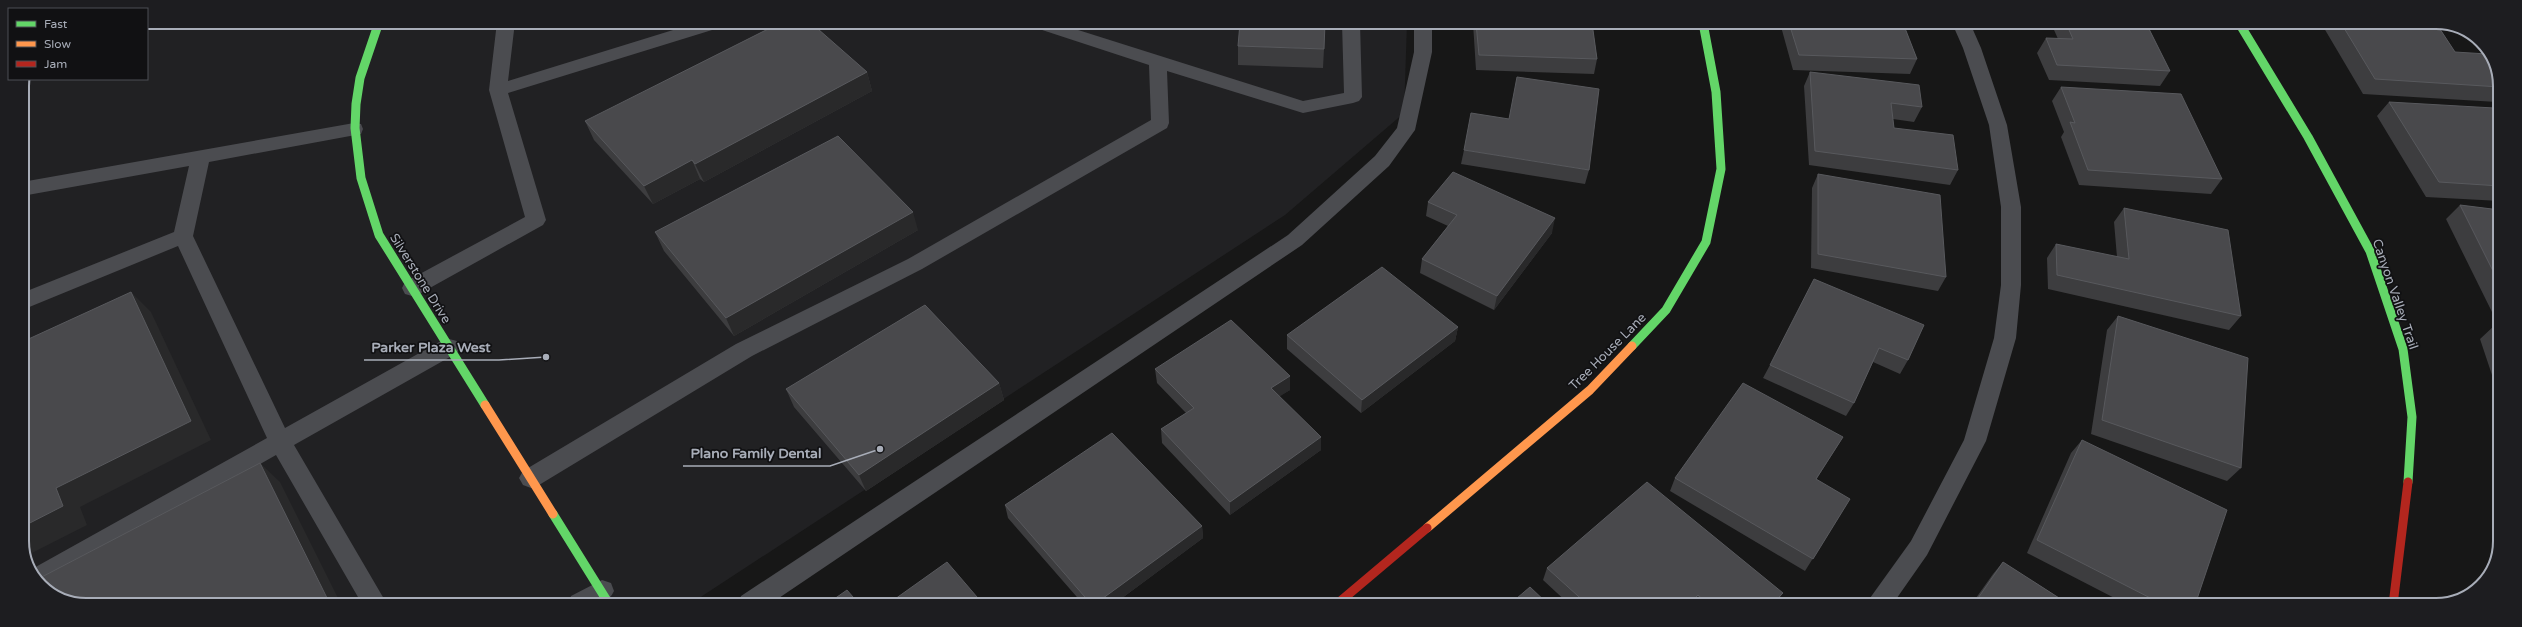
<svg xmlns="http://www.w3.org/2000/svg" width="2522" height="627" viewBox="0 0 2522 627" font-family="'Varela Round',sans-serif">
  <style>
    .built { fill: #212123 }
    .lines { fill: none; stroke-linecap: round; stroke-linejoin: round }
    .lane { fill: #4b4c50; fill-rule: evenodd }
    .fast { stroke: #63d668; stroke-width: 9 }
    .slow { stroke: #ff974d; stroke-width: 9 }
    .jam { stroke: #b3261e; stroke-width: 9 }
    .wall { fill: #3d3d3f }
    .shaded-wall { fill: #29292a }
    .building { fill: #49494c; stroke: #58595d }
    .labels { text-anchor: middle; stroke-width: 3.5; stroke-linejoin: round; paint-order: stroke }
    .street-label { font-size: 13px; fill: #a8adb8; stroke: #111113 }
    .rim { fill: none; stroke: #a8adb8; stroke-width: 2 }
    .leader { fill: none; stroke: #a8adb8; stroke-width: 1.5 }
    .callout-dot { fill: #a8adb8; stroke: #111113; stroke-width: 1.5 }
    .callout-label { font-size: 14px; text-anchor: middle; font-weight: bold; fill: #a8adb8; stroke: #111113; stroke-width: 3.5; stroke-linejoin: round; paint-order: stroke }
  </style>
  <rect width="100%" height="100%" fill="#171717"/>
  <path class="built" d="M 147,22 L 1407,23 L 1404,113 L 1285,215 L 690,604 L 73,604 L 38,583 L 23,549 L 22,86 L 25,79 L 147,79 Z"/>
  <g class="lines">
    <path class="lane" d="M 497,22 L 515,22 L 508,81 L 699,22 L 727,22 L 725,26 L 508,93 L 546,220 L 543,225 L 419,294 L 412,296 L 405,294 L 402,288 L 405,282 L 525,217 L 489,90 Z
      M 1031,23 L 1056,23 L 1303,101 L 1344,93 L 1342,23 L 1360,23 L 1362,97 L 1359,101 L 1353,103 L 1303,113 L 1167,71 L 1169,123 L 1167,128 L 922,269 L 752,356 L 539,485 L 531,488 L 523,485 L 519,478 L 523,471 L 736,344 L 908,259 L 1151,120 L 1149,65 L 1033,27 Z
      M 1414,23 L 1432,23 L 1432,52 L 1415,130 L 1389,166 L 1302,245 L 770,604 L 738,604 L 741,596 L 1288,235 L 1375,156 L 1397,128 L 1414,52 Z
      M 1952,23 L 1970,23 L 1981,48 L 2007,125 L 2021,207 L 2021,285 L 2016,338 L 1986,441 L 1927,555 L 1892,605 L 1865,605 L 1911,541 L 1964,440 L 1994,338 L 2001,285 L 2001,207 L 1989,125 L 1963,48 Z
      M 354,123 L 361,124 L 363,129 L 361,134 L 209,162 L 193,236 L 285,428 L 441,341 L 449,339 L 457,341 L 460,347 L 457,353 L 294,445 L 387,604 L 362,604 L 276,455 L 45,587 L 38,583 L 32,569 L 267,438 L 178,246 L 22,310 L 22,293 L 174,232 L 189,166 L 22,196 L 22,182 Z
      M 602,580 L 611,583 L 614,591 C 606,609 585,604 568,604 L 571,596 Z"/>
    <path class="fast" d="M 379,22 L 360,78 L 356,104 L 355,128 L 361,178 L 379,235 L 485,405
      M 2239,23 L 2308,137 L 2370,251 L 2403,349 L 2412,417 L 2408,482
      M 1632,346 L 1666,310 L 1706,242 L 1721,169 L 1716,92 L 1703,23
      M 553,514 L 609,604"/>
    <path class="slow" d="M 485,405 L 553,514
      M 1427,528 L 1590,390 L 1632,346"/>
    <path class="jam" d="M 1337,604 L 1427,528
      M 2393,605 L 2408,482"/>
  </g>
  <path class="wall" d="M 1120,23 L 1212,23 L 1211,30 L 1121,26 Z
    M 1473,23 L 1592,23 L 1597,59 L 1594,74 L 1476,70 Z
    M 1780,23 L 1903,23 L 1917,59 L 1910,74 L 1793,70 Z
    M 2051,23 L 2146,23 L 2170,71 L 2160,86 L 2049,80 L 2037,53 L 2046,38 L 2058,39 Z
    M 2321,23 L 2436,23 L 2455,52 L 2500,81 L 2500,99 L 2497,102 L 2363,94 Z
    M 1238,46 L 1324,49 L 1323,68 L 1238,65 Z
    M 867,72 L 872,91 L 704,182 L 700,179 L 653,204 L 594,140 L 585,121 Z
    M 1810,72 L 1922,107 L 1914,122 L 1893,119 L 1894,128 L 1958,170 L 1950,185 L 1809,165 L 1804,86 Z
    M 2061,87 L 2222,179 L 2211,194 L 2079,185 L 2061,137 L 2064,132 L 2052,101 Z
    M 2389,102 L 2500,116 L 2500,201 L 2426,197 L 2377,116 Z
    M 1464,150 L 1589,170 L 1585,184 L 1461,164 Z
    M 1818,174 L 1946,277 L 1938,291 L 1811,268 L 1812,188 Z
    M 1428,202 L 1552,233 L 1494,310 L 1420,273 L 1422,259 L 1448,226 L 1426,216 Z
    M 2460,205 L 2500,210 L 2499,313 L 2492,312 L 2446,219 Z
    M 2124,208 L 2241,316 L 2229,330 L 2048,289 L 2047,258 L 2056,244 L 2117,257 L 2114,222 Z
    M 918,230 L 734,336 L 664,251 L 655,232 Z
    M 2118,316 L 2241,468 L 2227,481 L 2091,434 L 2107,330 Z
    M 1924,325 L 1908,360 L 1900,374 L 1873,362 L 1854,403 L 1846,416 L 1763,378 L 1770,365 Z
    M 2495,325 L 2499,326 L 2499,396 L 2480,339 Z
    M 1458,327 L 1455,341 L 1361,413 L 1287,349 L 1287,335 Z
    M 1155,369 L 1290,376 L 1290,390 L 1279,396 L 1321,450 L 1230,515 L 1162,443 L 1161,429 L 1186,413 L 1157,383 Z
    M 999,383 L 1004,400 L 866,491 L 794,407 L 786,389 Z
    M 1843,437 L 1816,480 L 1850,499 L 1805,571 L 1670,491 L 1675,478 Z
    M 2082,440 L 2195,605 L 2128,605 L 2027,553 L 2071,453 Z
    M 1005,505 L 1202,526 L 1203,538 L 1114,604 L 1083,604 L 1008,518 Z
    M 2003,562 L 2070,605 L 1971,605 L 1993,574 Z
    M 1547,568 L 1776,605 L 1570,605 L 1543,580 Z"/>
  <path class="shaded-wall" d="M 867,72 L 872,91 L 704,182 L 695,164 Z
    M 692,160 L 700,179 L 653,204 L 644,186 Z
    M 913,212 L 918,230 L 734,336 L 726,318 Z
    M 1555,218 L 1552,233 L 1494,310 L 1497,296 Z
    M 131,292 L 151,312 L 211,440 L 80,507 L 87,525 L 26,556 L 23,549 L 22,527 L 56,488 Z
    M 1458,327 L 1455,341 L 1361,413 L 1362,400 Z
    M 1290,376 L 1290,390 L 1271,402 L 1271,388 Z
    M 999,383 L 1004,400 L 866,491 L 859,475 Z
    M 1321,437 L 1321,450 L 1230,515 L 1230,502 Z
    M 1843,437 L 1835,450 L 1808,492 L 1816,479 Z
    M 260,463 L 280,482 L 341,604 L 330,604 Z
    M 1202,526 L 1203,538 L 1114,604 L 1095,604 Z
    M 1783,593 L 1776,605 L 1771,605 Z
    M 1698,595 L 1693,605 L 1688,605 Z"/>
  <path class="building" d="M 782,22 L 810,22 L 867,72 L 695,164 L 692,160 L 644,186 L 585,121 Z
    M 1240,23 L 1325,23 L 1324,49 L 1238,46 Z
    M 1476,23 L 1592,23 L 1597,59 L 1479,55 Z
    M 1789,23 L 1903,23 L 1917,59 L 1799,55 Z
    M 2066,23 L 2146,23 L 2170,71 L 2057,65 L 2046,38 L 2073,39 Z
    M 2341,23 L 2436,23 L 2455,52 L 2487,54 L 2490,58 L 2500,81 L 2500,87 L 2375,79 Z
    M 1810,72 L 1919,85 L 1922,107 L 1891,103 L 1894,128 L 1953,135 L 1958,170 L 1815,151 Z
    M 1517,77 L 1599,89 L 1589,170 L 1464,150 L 1471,113 L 1509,119 Z
    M 2061,87 L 2181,94 L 2222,179 L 2088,170 L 2070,122 L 2075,123 Z
    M 2389,102 L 2494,108 L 2500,116 L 2500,186 L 2439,182 Z
    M 838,136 L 913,212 L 726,318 L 655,232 Z
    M 1453,172 L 1555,218 L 1497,296 L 1422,259 L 1457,215 L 1428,202 Z
    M 1818,174 L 1940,195 L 1946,277 L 1818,254 Z
    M 2460,205 L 2500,210 L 2499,283 Z
    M 2124,208 L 2228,230 L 2241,316 L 2057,275 L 2056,244 L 2129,259 Z
    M 1382,267 L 1458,327 L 1362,400 L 1287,335 Z
    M 1814,279 L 1924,325 L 1908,360 L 1879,348 L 1854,403 L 1770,365 Z
    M 131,292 L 191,421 L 56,488 L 63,506 L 22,527 L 22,342 Z
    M 925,305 L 999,383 L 859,475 L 786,389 Z
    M 2118,316 L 2248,358 L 2241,468 L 2102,420 Z
    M 1231,320 L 1290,376 L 1271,388 L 1321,437 L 1230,502 L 1161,429 L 1194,408 L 1155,369 Z
    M 2495,325 L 2499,326 L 2499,336 Z
    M 1743,383 L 1843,437 L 1816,479 L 1850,499 L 1813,559 L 1675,478 Z
    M 1112,433 L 1202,526 L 1095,604 L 1091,604 L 1005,505 Z
    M 2082,440 L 2227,510 L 2195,605 L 2164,605 L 2037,540 Z
    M 260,463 L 330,604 L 73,604 L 38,583 L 36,580 Z
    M 1647,482 L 1783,593 L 1771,605 L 1709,605 L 1698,595 L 1688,605 L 1588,605 L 1547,568 Z
    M 947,562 L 983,604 L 888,604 Z
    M 2003,562 L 2070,605 L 1975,605 L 1974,604 Z
    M 1530,587 L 1549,605 L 1510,604 Z
    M 847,590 L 859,604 L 827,604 Z"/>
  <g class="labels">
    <g class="street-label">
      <text transform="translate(421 278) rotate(58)" y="5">Silverstone Drive</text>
      <text transform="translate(2396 294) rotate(71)" y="5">Canyon Valley Trail</text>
      <text transform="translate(1607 351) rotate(-45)" y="5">Tree House Lane</text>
    </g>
  </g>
  <path d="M0 0H2522V627H0ZM86 29H2436A57 57 0 0 1 2493 86V541A57 57 0 0 1 2436 598H86A57 57 0 0 1 29 541V86A57 57 0 0 1 86 29Z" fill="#1d1d20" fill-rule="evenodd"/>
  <path class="rim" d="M86 29H2436A57 57 0 0 1 2493 86V541A57 57 0 0 1 2436 598H86A57 57 0 0 1 29 541V86A57 57 0 0 1 86 29Z"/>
  <path class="leader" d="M546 357L499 360H364M880 449L830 466H683"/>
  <g class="callout-dot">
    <circle cx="546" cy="357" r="4"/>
    <circle cx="880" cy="449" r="4"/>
  </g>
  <g class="callout-label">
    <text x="431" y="352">Parker Plaza West</text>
    <text x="756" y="458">Plano Family Dental</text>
  </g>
  <rect x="8" y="8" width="140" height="72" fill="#111113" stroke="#4d4f55"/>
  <rect x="16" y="21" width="20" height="6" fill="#63d668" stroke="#4d4f55"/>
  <text x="44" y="28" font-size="12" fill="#a8adb8">Fast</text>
  <rect x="16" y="41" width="20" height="6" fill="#ff974d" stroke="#4d4f55"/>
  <text x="44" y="48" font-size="12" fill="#a8adb8">Slow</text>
  <rect x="16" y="61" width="20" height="6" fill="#b3261e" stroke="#4d4f55"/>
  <text x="44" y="68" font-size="12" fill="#a8adb8">Jam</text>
</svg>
